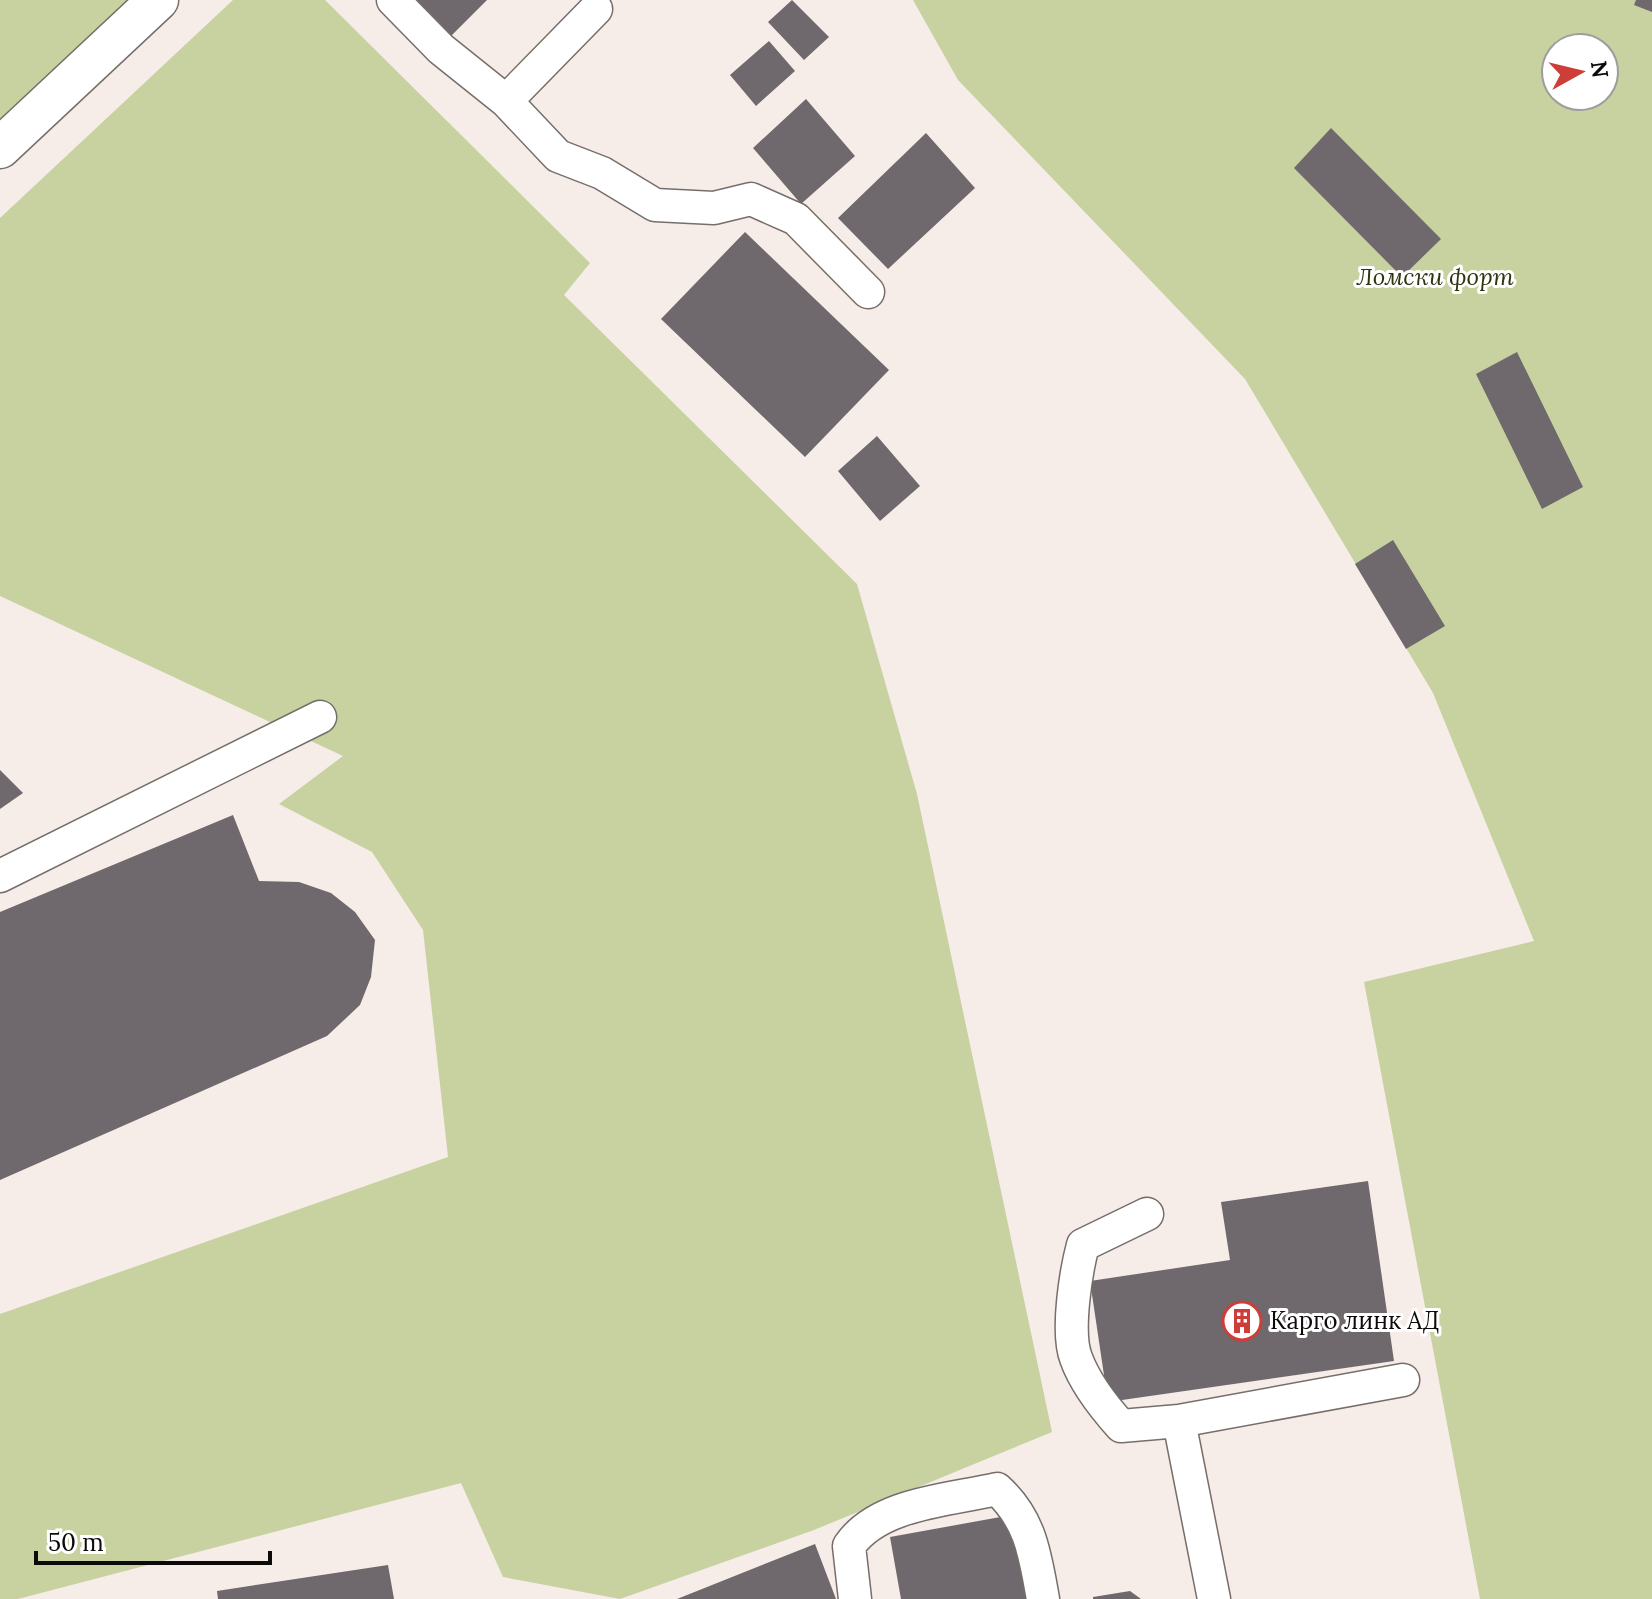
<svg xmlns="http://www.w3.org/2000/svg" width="1652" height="1599" viewBox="0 0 1652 1599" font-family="Lora,serif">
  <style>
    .green { fill: #c7d2a0; fill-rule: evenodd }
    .building { fill: #6f686c }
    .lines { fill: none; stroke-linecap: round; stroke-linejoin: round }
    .minor-casing { stroke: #766e6a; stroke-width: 35 }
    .major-casing { stroke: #766e6a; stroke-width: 43 }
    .minor { stroke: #fff; stroke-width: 32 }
    .major { stroke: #fff; stroke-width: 40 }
    .labels { text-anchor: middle; stroke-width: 6; stroke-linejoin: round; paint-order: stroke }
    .park-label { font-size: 24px; font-style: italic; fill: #2e350c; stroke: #fff }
    .poi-label { font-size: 24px; fill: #0d0b09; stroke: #fff; text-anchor: start }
  </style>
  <rect width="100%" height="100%" fill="#f6ede9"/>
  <path class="green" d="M 0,0 L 148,0 L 0,139 Z
    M 233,0 L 325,0 L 590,263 L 564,295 L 857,584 L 917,794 L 1052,1432 L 814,1530 L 620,1599 L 503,1577 L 461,1483 L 18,1599 L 0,1599 L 0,1314 L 448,1157 L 423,930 L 372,852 L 279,804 L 343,756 L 0,596 L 0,218 Z
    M 913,0 L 1652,0 L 1652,1599 L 1480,1599 L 1364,982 L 1534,941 L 1433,693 L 1245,379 L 958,80 ZM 1556,48 L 1604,48 L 1604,96 L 1556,96 Z"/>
  <path class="building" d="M 404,0 L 487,0 L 445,42 Z
    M 792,0 L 829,37 L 804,60 L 768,22 Z
    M 1636,0 L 1652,0 L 1652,12 L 1634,5 Z
    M 769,41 L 795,71 L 756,106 L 730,75 Z
    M 806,99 L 855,156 L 801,204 L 753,148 Z
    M 1331,128 L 1441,239 L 1402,277 L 1294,168 Z
    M 926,133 L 975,188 L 888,269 L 838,218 Z
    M 745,232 L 889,370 L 805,457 L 661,319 Z
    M 1517,352 L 1583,487 L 1542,509 L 1476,374 Z
    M 877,436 L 920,486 L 880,521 L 838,471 Z
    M 1393,540 L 1445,626 L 1406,649 L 1355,564 Z
    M 0,770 L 23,793 L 0,809 Z
    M 233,815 L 259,881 L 299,882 L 331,893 L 355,912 L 375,940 L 371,977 L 360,1005 L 327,1036 L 0,1180 L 0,912 Z
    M 1368,1181 L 1394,1361 L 1108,1402 L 1090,1281 L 1230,1260 L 1221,1202 Z
    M 1017,1514 L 1032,1599 L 901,1599 L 890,1537 Z
    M 815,1544 L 836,1599 L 677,1599 Z
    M 388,1565 L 394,1599 L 218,1599 L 217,1591 Z
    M 1130,1591 L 1141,1599 L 1093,1599 L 1093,1597 Z"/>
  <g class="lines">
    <defs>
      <path id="minor" d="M 393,0 L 441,49 L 506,101 L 558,156 L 602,173 L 655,205 L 714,208 L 751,199 L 796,219 L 868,292
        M 506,101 L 596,9
        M 0,876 L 320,717
        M 1147,1214 L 1083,1245 C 1076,1271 1066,1332 1076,1358 C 1085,1383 1103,1406 1121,1426 L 1179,1421 L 1214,1599
        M 1179,1421 L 1403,1380
        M 855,1599 L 849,1546 C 878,1503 950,1500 997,1489 C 1031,1520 1035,1555 1043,1599"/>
      <path id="major" d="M 0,148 L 158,0"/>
    </defs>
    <use href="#minor" class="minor-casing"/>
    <use href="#major" class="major-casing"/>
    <use href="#minor" class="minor"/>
    <use href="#major" class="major"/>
  </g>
  <defs>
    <symbol id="building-ring" viewBox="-11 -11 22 22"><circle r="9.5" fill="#fff" stroke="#cc3e37" stroke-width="1.5"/><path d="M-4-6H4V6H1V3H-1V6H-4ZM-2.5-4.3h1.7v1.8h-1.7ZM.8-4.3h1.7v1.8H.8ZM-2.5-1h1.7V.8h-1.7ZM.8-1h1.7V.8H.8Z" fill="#cc3e37"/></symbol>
  </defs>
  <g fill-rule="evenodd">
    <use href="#building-ring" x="1220" y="1299" width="44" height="44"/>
  </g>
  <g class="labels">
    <g class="park-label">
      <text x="1435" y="285">Ломски форт</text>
    </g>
    <g class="poi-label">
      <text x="1270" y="1329">Карго линк АД</text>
    </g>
  </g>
  <g transform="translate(1580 72) rotate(82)"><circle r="38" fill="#ffffff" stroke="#9e9d9d" stroke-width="2"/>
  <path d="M0-6L14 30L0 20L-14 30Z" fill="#cc3e37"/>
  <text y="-12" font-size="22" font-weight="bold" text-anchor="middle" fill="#0d0b09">N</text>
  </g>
  <path d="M36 1551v12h234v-12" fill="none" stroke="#0d0b09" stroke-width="4"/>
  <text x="48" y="1551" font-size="24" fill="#0d0b09" stroke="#ffffff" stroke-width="6" paint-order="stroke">50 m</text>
</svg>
